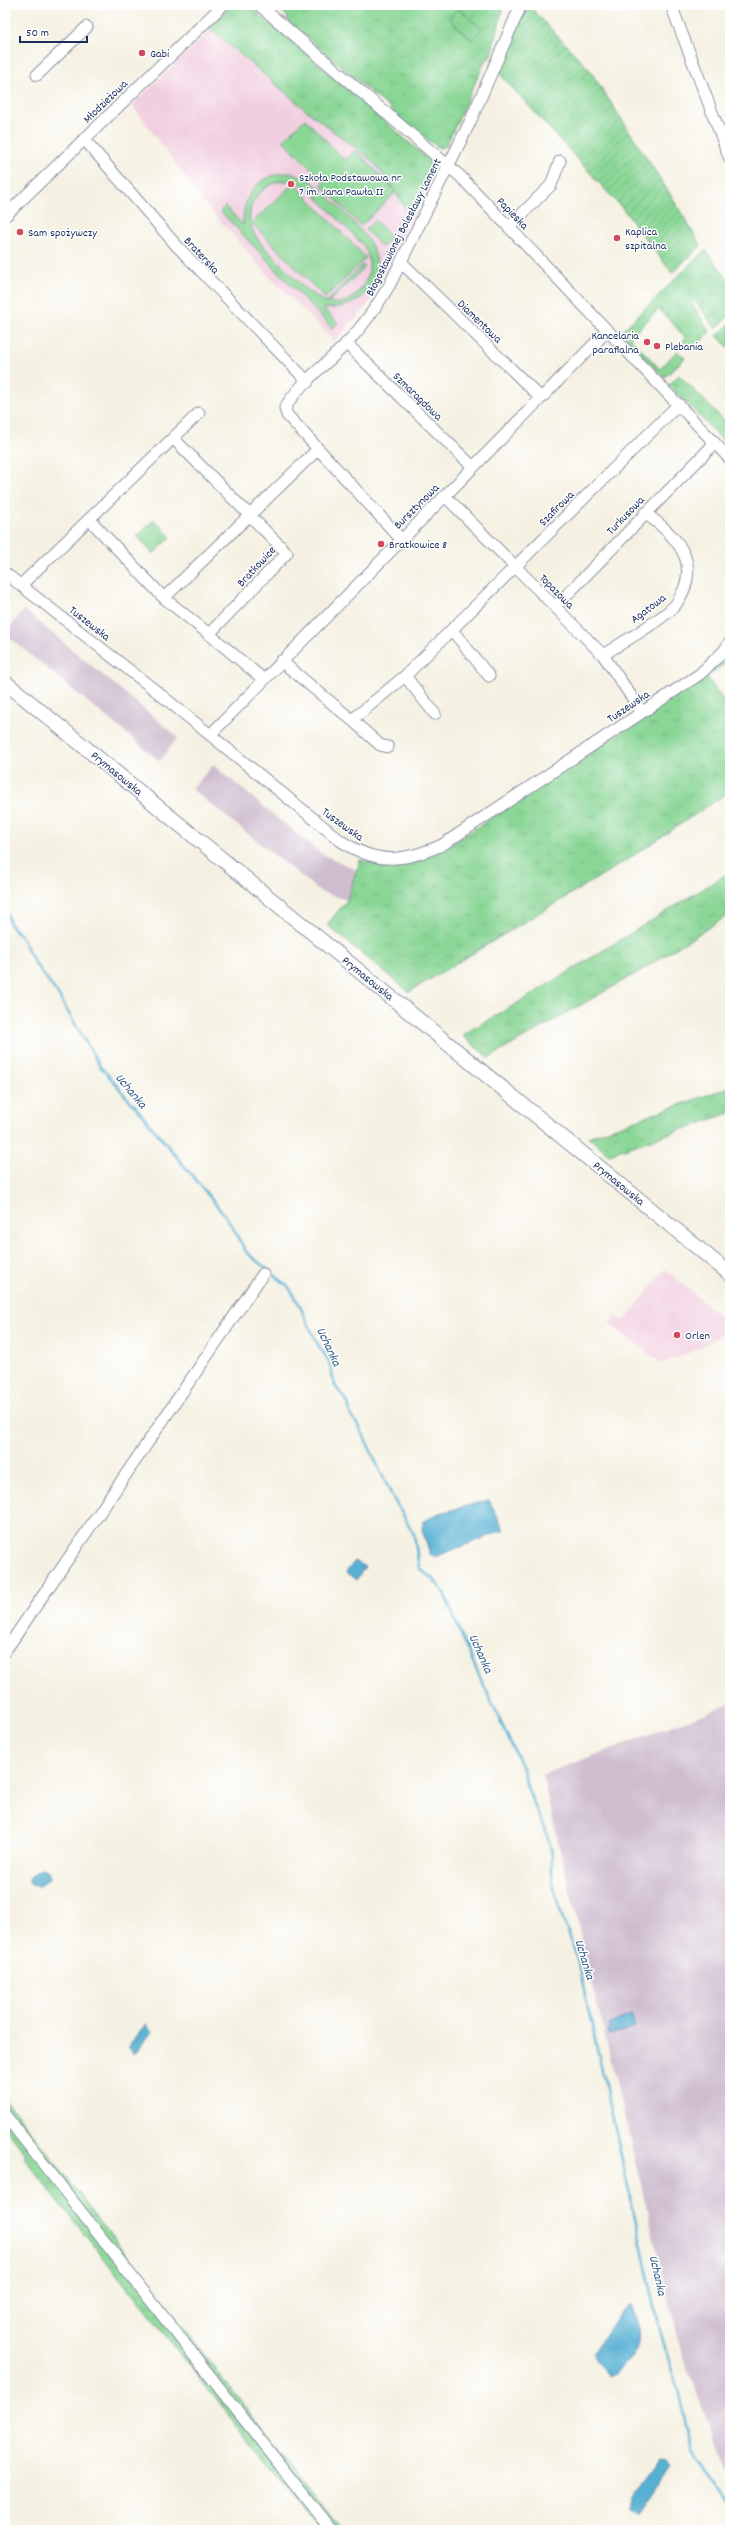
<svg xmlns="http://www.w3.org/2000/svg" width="735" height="2535" viewBox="0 0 735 2535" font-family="Dekko,sans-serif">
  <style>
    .built { fill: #f2cfe0 }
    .industrial { fill: #cfbdcf }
    .grass { fill: url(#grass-tufts); stroke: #52827a }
    .garden { fill: url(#garden-furrows); stroke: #52827a }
    .pitch { fill: #89d695; stroke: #52827a; fill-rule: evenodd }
    .water { fill: #56b0d3; stroke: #387098 }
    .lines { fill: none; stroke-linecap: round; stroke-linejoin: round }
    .stream { stroke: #56b0d3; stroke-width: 2.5 }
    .minor-casing { stroke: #8890a0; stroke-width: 13 }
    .major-casing { stroke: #8890a0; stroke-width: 16 }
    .minor { stroke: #fff; stroke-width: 11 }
    .major { stroke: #fff; stroke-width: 14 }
    .poi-dot { fill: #d1495b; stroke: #fff; stroke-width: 1.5 }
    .labels { text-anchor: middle; stroke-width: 3; stroke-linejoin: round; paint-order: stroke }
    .poi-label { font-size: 12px; fill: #1b2f5e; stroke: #fff; text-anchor: start }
    .street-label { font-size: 12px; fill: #1b2f5e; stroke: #fff }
    .water-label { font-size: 13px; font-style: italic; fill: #305c87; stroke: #fff }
  </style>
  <defs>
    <pattern id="grass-tufts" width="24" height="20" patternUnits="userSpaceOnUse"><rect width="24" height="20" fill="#89d695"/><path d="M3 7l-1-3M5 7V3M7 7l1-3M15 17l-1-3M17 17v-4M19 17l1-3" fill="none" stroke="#76b883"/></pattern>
    <pattern id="garden-furrows" width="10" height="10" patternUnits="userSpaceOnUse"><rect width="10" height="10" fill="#89d695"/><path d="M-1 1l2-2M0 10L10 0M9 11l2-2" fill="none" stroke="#76b883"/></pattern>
  </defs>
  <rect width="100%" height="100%" fill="#fff"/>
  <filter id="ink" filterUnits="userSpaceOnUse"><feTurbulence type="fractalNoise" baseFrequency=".025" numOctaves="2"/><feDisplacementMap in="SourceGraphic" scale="8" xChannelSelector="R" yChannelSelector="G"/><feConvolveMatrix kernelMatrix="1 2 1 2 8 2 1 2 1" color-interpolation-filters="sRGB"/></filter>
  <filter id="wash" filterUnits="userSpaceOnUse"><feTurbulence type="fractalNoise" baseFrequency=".012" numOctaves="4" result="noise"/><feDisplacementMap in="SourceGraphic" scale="16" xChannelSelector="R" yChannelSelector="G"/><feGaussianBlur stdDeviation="0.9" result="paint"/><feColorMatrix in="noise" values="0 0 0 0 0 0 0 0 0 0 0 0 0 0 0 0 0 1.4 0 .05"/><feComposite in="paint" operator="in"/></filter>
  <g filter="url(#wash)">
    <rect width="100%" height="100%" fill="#f5f1e2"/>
    <path class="built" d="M 210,30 L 307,111 L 370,159 L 387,179 L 411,217 L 368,304 L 335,341 L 267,274 L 206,205 L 132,105 Z
      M 665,1269 L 730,1325 L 730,1329 L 702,1347 L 662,1364 L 609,1323 L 616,1316 L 624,1322 Z"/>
    <path class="industrial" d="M 24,610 L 178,737 L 160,761 L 5,634 Z
      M 213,765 L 320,853 L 357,870 L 347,900 L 321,892 L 192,789 Z
      M 730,1704 L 730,2479 L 682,2355 L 542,1775 Z"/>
    <path class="grass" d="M 232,5 L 248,5 L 275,29 L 277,28 L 428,159 L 433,171 L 411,217 L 387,179 L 370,159 L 307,111 L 208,27 Z
      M 275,5 L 504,5 L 490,58 L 486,59 L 446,146 L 439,148 L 393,114 L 394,112 L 288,21 L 287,16 Z
      M 705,250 L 730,282 L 730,315 L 716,329 L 694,300 L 691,302 L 710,332 L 692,350 L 683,341 L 685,337 L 659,309 L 630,338 L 660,369 L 677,351 L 685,358 L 664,378 L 620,333 Z
      M 730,323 L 730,349 L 717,336 Z
      M 679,375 L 730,426 L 730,448 L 669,385 Z
      M 154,520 L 171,537 L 153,554 L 137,536 Z
      M 730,650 L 730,661 L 706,676 L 723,700 L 730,695 L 730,791 L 627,860 L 409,992 L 327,925 L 347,900 L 360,860 C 388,867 414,863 440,852 L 706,676 Z
      M 730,872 L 730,914 L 640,971 L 489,1058 L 462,1035 L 528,997 Z
      M 730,1087 L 730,1113 L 609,1154 L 588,1137 Z
      M 5,2099 L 341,2530 L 320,2530 L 25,2159 L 25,2153 L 5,2128 Z"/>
    <path class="garden" d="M 528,5 L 589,69 L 670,194 L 701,246 L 672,273 L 622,208 L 498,72 Z"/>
    <path class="pitch" d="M 458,8 L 482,29 L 472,40 L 449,19 Z
      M 305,119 L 345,160 L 356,150 L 396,192 L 361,226 L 321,185 L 324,182 L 283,140 Z
      M 289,173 C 296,175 303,176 309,180 C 321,187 367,234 372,246 C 389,283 359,311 323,308 L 338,323 L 332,328 L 220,211 L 225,206 L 243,225 C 242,195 258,174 289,173 ZM 281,181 L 294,181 L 307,187 L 364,246 C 371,260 371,273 363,286 C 335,326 303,287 282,265 C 274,256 264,248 257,238 C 240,213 255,188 281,181 Z
      M 294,183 L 366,258 L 325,298 L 252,223 Z
      M 375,220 L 392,238 L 382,247 L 365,230 Z
      M 362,265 L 365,267 L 330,301 L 329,299 Z"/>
    <path class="water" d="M 489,1500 L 504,1530 L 435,1557 L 430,1554 L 422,1530 L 423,1522 L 437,1514 Z
      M 355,1561 L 365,1567 L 356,1580 L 346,1572 Z
      M 42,1868 L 49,1871 L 51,1877 L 39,1886 L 31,1885 L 29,1882 L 30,1877 Z
      M 631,2015 L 635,2027 L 610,2035 L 608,2032 L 610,2024 Z
      M 146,2025 L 152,2032 L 134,2054 L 129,2048 L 129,2045 Z
      M 630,2304 C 638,2326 646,2345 626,2363 C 621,2368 615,2374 609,2376 L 594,2359 L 593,2353 L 622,2310 Z
      M 658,2460 L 664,2461 L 669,2466 L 638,2513 L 629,2508 L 631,2497 Z"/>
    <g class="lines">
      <path class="stream" d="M 5,908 L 11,926 L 21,936 L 34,962 L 57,993 L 101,1068 C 114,1079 121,1093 135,1106 L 227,1218 L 247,1253 L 288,1286 L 298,1302 L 318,1345 L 329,1361 L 335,1386 L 348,1403 L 350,1414 L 360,1428 L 393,1498 L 414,1534 L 419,1568 L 435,1581 L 444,1593 L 467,1649 L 523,1770 C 527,1797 544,1821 551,1848 C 553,1859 551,1871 553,1882 C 557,1908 568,1930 576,1955 L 663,2342 L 678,2390 L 692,2451 L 730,2509"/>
    </g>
  </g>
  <g filter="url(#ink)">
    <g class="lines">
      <defs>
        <path id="minor" d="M 259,5 L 460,176 L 730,459
          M 671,5 L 730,159
          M 37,75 L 87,27
          M 84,139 L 176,245 L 308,382
          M 5,216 L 223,5
          M 509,227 L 551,185 L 560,161
          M 401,262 L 541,398
          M 346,343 L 473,467
          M 445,496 L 603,655 L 642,712
          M 90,520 L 164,598 L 209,634 L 287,553 L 173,438
          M 401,539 L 287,415 L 285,408 C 299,383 327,364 347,343 C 363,326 377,306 389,286 L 470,122 L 521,5
          M 5,573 L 156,691 L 341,841 C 377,865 403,862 442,845 L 700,674 L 724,651 L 730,642
          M 21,585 L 199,413
          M 164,598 L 318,449
          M 555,607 L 715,443
          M 452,630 L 489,676
          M 209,634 L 263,679
          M 603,655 C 620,644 667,617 676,604 C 704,564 677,536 645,513
          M 281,661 L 352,720 L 405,676 L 679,404
          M 405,676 L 435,714
          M 352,720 L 380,745 L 388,747
          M 210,735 L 607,331
          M 5,1651 L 263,1274
          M 5,2115 L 331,2530"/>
        <path id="major" d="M 5,682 L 730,1274"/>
      </defs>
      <use href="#minor" class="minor-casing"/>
      <use href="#major" class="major-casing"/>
      <use href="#minor" class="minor"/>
      <use href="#major" class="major"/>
    </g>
  </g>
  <g class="poi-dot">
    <circle cx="142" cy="53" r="4"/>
    <circle cx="291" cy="184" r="4"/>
    <circle cx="20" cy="232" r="4"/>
    <circle cx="617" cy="238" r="4"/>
    <circle cx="647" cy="342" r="4"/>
    <circle cx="657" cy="346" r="4"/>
    <circle cx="381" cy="544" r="4"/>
    <circle cx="677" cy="1335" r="4"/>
  </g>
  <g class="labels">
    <g class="poi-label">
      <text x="150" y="57">Gabi</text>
      <text x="299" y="181">Szkoła Podstawowa nr<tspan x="299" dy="14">7 im. Jana Pawła II</tspan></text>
      <text x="625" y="235">Kaplica<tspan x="625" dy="14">szpitalna</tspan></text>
      <text x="28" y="236">Sam spożywczy</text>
      <text x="639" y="339" text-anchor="end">Kancelaria<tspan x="639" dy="14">parafialna</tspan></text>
      <text x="665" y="350">Plebania</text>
      <text x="389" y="548">Bratkowice 8</text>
      <text x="685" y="1339">Orlen</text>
    </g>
    <g class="street-label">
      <text transform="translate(105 101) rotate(-44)" y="4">Młodzieżowa</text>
      <text transform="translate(513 213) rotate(46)" y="4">Papieska</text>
      <text transform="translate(403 227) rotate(-63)" y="4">Błogosławionej Bolesławy Lament</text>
      <text transform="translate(202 255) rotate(47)" y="4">Braterska</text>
      <text transform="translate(480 321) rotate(44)" y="4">Diamentowa</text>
      <text transform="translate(418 396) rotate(44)" y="4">Szmaragdowa</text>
      <text transform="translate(416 506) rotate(-45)" y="4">Bursztynowa</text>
      <text transform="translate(556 508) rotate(-45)" y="4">Szafirowa</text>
      <text transform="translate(625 515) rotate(-46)" y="4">Turkusowa</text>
      <text transform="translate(256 566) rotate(-47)" y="4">Bratkowice</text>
      <text transform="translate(557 591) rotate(45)" y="4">Topazowa</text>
      <text transform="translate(648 608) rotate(-37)" y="4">Agatowa</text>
      <text transform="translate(90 623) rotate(38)" y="4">Tuszewska</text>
      <text transform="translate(628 706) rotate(-34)" y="4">Tuszewska</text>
      <text transform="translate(117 773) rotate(39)" y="4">Prymasowska</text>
      <text transform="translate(343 824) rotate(36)" y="4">Tuszewska</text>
      <text transform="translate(368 978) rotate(39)" y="4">Prymasowska</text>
      <text transform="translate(619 1183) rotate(39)" y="4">Prymasowska</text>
    </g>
    <g class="water-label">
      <text transform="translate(132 1090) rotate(50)" y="5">Uchanka</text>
      <text transform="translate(330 1346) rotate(65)" y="5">Uchanka</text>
      <text transform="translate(482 1653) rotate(66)" y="5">Uchanka</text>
      <text transform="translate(586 1959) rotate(73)" y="5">Uchanka</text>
      <text transform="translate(659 2275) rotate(77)" y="5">Uchanka</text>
    </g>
  </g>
  <rect width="735" height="2535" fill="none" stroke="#fff" stroke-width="20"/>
  <path d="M20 36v6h67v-6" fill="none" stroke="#1b2f5e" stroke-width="2"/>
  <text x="26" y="36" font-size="12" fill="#1b2f5e" stroke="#ffffff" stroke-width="3" paint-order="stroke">50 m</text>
</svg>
